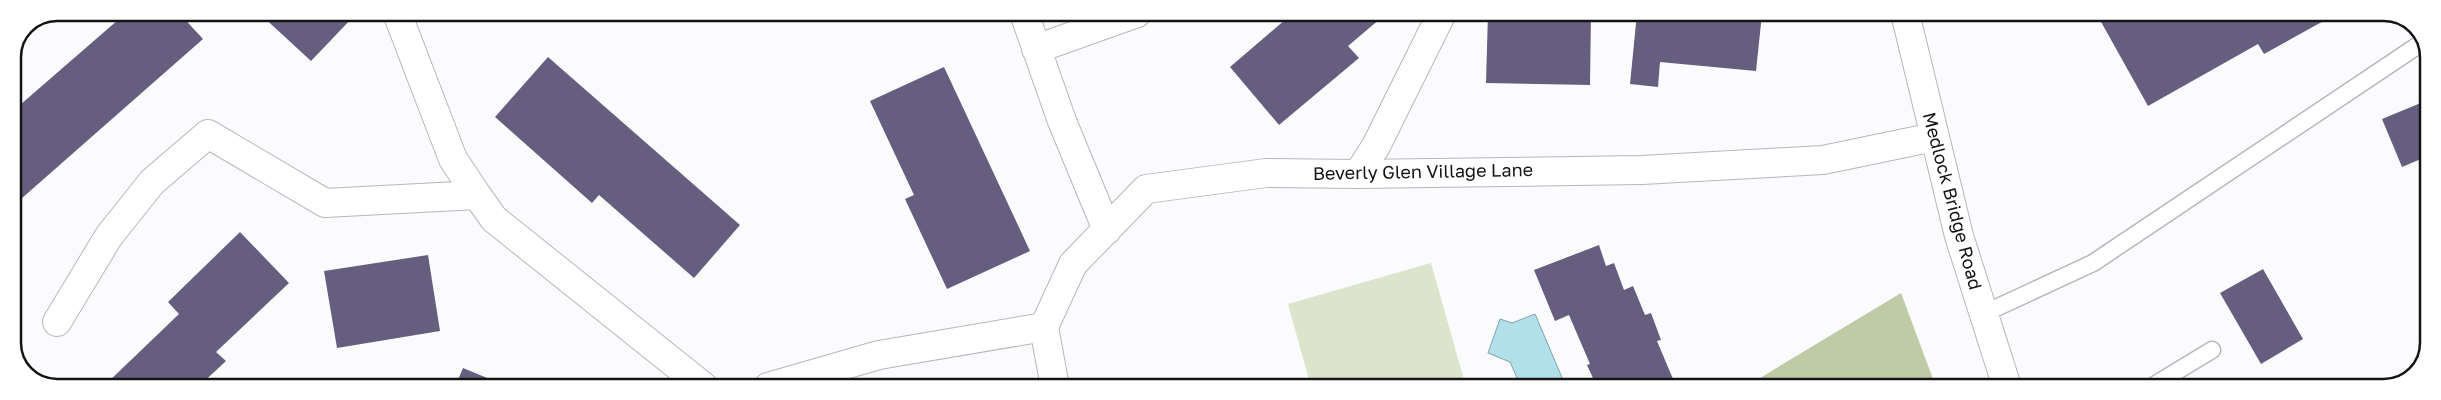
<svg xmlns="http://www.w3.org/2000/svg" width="2441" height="400" viewBox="0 0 2441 400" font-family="'Golos Text',sans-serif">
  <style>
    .green { fill: #dce5cb }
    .forest { fill: #bfcba7 }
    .water { fill: #b1e0ea; stroke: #82a3ab }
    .building { fill: #665e7e }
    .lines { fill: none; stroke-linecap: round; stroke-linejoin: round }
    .lane-casing { stroke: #b7b6be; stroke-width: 19 }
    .street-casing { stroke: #b7b6be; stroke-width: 30 }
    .secondary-casing { stroke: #b7b6be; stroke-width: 30 }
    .lane { stroke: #fff; stroke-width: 16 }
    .street { stroke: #fff; stroke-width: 28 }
    .secondary { stroke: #fff; stroke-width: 28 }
    .labels { text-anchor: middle; stroke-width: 4; stroke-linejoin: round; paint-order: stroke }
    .street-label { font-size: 18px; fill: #141417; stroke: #fff }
    .rim { fill: none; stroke: #141417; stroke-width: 2.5 }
  </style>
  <rect width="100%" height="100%" fill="#fbfbfe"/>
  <path class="green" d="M 1431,263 L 1466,387 L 1311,387 L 1288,304 Z"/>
  <path class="forest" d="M 1901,293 L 1936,387 L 1745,387 Z"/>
  <path class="water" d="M 1535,314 L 1566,387 L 1521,387 L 1510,362 L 1488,353 L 1500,319 L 1512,323 Z"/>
  <path class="building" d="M 126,13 L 179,13 L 203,39 L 13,206 L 13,111 Z
    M 259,13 L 351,13 L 354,16 L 311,61 Z
    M 1293,13 L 1387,13 L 1348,46 L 1359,58 L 1279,125 L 1230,67 Z
    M 1488,13 L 1591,13 L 1590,85 L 1486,83 Z
    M 1637,13 L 1762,14 L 1756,71 L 1660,62 L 1658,87 L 1630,84 Z
    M 2113,13 L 2338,13 L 2264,54 L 2258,44 L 2148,106 L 2100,20 Z
    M 548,57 L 740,225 L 694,278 L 599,195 L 592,203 L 495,117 Z
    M 944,67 L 1030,251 L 947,289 L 905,199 L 914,195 L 870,101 Z
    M 2428,100 L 2428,156 L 2402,167 L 2382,119 Z
    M 240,232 L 289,283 L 216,352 L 226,361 L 198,387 L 110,387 L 106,384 L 179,314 L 168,302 Z
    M 1599,245 L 1606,266 L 1614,263 L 1624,290 L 1633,286 L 1645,315 L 1651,313 L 1661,340 L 1657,341 L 1673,379 L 1655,387 L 1597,387 L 1587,365 L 1590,364 L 1569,315 L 1555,321 L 1534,270 Z
    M 428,255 L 440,331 L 337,348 L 324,271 Z
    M 2263,269 L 2303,339 L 2261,364 L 2220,293 Z
    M 463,368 L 509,387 L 455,387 Z"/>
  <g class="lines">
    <defs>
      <path id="lane" d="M 1983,314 L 2093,263 L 2423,42
        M 2151,387 L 2212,350"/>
      <path id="street" d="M 397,13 L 453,159 L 477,195
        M 1024,13 L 1062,121 L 1107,230
        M 1036,49 L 1137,13
        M 1358,174 L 1376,146 L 1442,13
        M 57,322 L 109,236 L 152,182 L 208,134 L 325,203 L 477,195 L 494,219 L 704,387
        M 768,387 L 879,355 L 1044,327
        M 1055,387 L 1044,327 L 1073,264 L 1146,189 L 1266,173 L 1358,174 L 1642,170 L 1823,160 L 1934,137"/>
      <path id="secondary" d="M 1905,13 L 1959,236 L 2007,387"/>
    </defs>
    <use href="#lane" class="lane-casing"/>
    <use href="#street" class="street-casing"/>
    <use href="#secondary" class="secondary-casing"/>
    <use href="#lane" class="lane"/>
    <use href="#street" class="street"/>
    <use href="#secondary" class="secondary"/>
  </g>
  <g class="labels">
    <g class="street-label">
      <text transform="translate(1423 172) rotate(-1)" y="6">Beverly Glen Village Lane</text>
      <text transform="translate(1952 201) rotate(75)" y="6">Medlock Bridge Road</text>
    </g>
  </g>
  <path d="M0 0H2441V400H0ZM57 21H2384A36 36 0 0 1 2420 57V343A36 36 0 0 1 2384 379H57A36 36 0 0 1 21 343V57A36 36 0 0 1 57 21Z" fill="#fff" fill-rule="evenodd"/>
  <path class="rim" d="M57 21H2384A36 36 0 0 1 2420 57V343A36 36 0 0 1 2384 379H57A36 36 0 0 1 21 343V57A36 36 0 0 1 57 21Z"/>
</svg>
